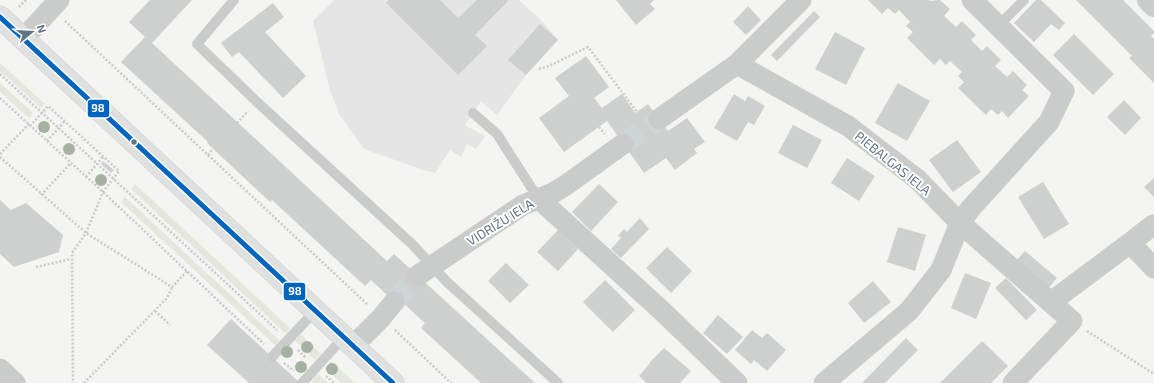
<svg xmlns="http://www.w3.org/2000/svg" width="1154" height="383" viewBox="0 0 1154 383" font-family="'Exo 2',sans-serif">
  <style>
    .built { fill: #e4e5e4 }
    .green { fill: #e4e7df }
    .building { fill: #cecfcf }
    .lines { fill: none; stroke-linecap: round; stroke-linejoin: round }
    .minor-tunnel { stroke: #cfd4d6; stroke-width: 21; stroke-dasharray: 21 10; stroke-linecap: butt }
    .trunk-casing { stroke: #d0d2d1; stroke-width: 23 }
    .path { stroke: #c9caca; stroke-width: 2.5; stroke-dasharray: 2 2; stroke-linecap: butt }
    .service { stroke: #cacccc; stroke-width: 10 }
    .minor { stroke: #cacccc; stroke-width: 21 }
    .tertiary { stroke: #cacccc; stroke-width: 22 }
    .trunk { stroke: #dfe0e0; stroke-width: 22 }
    .bus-1-casing { stroke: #fff; stroke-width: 8 }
    .bus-1 { stroke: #0065bd; stroke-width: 5 }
    .tree { fill: #a6b1a2 }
    .bus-dot { fill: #617683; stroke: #fff; stroke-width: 1.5 }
    .labels { text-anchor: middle; stroke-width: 4; stroke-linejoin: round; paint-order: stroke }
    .street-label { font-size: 13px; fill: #617683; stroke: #fff }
    .line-badge { stroke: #fff; stroke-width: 1.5 }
    .badge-label { font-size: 11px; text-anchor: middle; font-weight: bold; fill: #fff }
  </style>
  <rect width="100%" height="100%" fill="#f4f4f1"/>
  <path class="built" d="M 334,0 L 519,0 L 542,21 L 558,40 L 526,75 L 497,115 L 481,101 L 465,125 L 485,136 L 476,149 L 467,144 L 461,157 L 450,150 L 435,173 L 426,171 L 364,149 L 339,114 L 330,90 L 313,21 Z"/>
  <path class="green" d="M 0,63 L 45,104 L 41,108 L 0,71 Z
    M 0,83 L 33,113 L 29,118 L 0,92 Z
    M 135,184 L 290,328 L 285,333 L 131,189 Z
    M 125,197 L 280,341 L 276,346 L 121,202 Z
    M 301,334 L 321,354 L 315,360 L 295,341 Z
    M 331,361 L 355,383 L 341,383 L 325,368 Z
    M 318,374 L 328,383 L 313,383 L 312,381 Z"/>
  <path class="building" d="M 150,0 L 192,0 L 152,43 L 387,261 L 394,254 L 535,383 L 481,383 L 421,328 L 425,323 L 404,304 L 401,308 L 371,280 L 365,286 L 272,200 L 270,202 L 207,143 L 208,142 L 121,62 L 145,37 L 129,22 Z
    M 389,0 L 440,0 L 458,18 L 477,0 L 507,0 L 508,1 L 475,35 L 487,46 L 458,75 L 386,3 Z
    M 616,0 L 654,0 L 650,4 L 655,9 L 636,25 Z
    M 868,0 L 929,0 L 930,1 L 940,0 L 950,9 L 944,16 L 956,27 L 962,21 L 976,35 L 971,40 L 982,51 L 987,46 L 1001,60 L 995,66 L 1007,77 L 1013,71 L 1027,85 L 1022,90 L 1029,96 L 1008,118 L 1002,111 L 998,115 L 991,109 L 986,115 L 958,88 L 964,82 L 958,76 L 962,72 L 950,61 L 946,65 L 940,59 L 934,65 L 907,38 L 913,32 L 906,26 L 910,22 L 899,10 L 895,14 L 888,8 L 882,14 Z
    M 1036,0 L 1041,0 L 1065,23 L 1059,30 L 1051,24 L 1034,42 L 1014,23 Z
    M 1076,0 L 1123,0 L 1154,31 L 1154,33 L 1151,36 L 1154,39 L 1154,83 L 1129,58 L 1132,56 Z
    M 273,3 L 284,17 L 265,32 L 306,76 L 283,98 L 239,52 L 232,57 L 221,43 Z
    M 748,6 L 761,20 L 746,35 L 733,22 Z
    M 814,11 L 820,17 L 777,61 L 771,55 Z
    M 540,24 L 558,40 L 526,75 L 508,60 Z
    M 835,32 L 865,48 L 846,85 L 815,69 Z
    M 1074,34 L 1114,74 L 1093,95 L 1053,55 Z
    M 586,56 L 609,87 L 594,98 L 602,108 L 622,94 L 635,113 L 648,104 L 668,131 L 687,118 L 705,142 L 694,149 L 697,153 L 675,170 L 666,158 L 644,173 L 607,121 L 564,152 L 539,118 L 569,96 L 555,78 Z
    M 898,83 L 930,101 L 907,141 L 875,123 Z
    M 734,94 L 745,101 L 748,96 L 765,106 L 754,125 L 748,122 L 737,141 L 714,128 Z
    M 1124,100 L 1141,118 L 1125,135 L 1107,117 Z
    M 793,125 L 822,140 L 807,168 L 778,153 Z
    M 957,140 L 981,172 L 953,192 L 929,160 Z
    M 847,158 L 875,176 L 859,201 L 831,183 Z
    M 103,161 L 114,170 L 111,173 L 101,164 Z
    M 1154,178 L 1154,197 L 1144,187 Z
    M 1043,182 L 1069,224 L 1044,239 L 1018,197 Z
    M 599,184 L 618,202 L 591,231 L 572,212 Z
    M 0,200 L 11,210 L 26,203 L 63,235 L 59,252 L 14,267 L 0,254 Z
    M 640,218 L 649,229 L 621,258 L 611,249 L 621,238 L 618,236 L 624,229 L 627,232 Z
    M 898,227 L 926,235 L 915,271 L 887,262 Z
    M 558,230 L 578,249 L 558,271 L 537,252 Z
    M 667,247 L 692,271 L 671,293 L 646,268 Z
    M 1025,251 L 1057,278 L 1047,290 L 1015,262 Z
    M 506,263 L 529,285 L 510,303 L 488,281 Z
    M 965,273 L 991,283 L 976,319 L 951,308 Z
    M 1006,278 L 1037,310 L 1026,320 L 995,288 Z
    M 605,280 L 635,310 L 613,332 L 583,302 Z
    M 873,281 L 891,302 L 864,323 L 848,303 Z
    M 718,315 L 743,337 L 727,354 L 703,333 Z
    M 231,319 L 300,383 L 249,383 L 207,345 Z
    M 752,330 L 762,338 L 767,333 L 786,350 L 767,371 L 754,360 L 751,364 L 735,350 Z
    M 906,338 L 918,350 L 885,383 L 862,383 Z
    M 982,341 L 1008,366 L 991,383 L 940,383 Z
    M 664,348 L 691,371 L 680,383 L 647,383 L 639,376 L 650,363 L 650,362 Z"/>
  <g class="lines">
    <path class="minor-tunnel" d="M 623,144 L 659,119
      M 394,302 L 417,276"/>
    <defs>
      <path id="trunk" d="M 0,17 L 393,383"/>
    </defs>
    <use href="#trunk" class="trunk-casing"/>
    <path class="path" d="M 19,7 L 26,0
      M 65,21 L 368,305
      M 539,69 L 549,66 L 588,47 L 637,112
      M 0,74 L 277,330
      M 0,98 L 103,192 L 264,344
      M 237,123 L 248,111
      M 30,126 L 48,106 L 119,171 L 103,192 L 86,233 L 72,253 L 73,383
      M 599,127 L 605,134
      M 47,141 L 64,122
      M 0,154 L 29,124
      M 208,155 L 213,149
      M 0,157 L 86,233 L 172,287 L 187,271
      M 86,177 L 103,157
      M 41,195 L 71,163
      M 36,267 L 71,259
      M 155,311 L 170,325
      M 395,330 L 451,383
      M 1087,331 L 1154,374
      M 298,350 L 306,358
      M 284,363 L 294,371
      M 326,376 L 334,383
      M 84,383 L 167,298 L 172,287"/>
    <path class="service" d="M 234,0 L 197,44 L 257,102 L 413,245 L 447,282 L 558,383
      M 998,26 L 1024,0
      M 473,113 L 497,134 L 538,198
      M 272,357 L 315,311
      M 302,383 L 344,337"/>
    <path class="minor" d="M 972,0 L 1064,91 L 1049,122 L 971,208 L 960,223 L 1072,321 L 1013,383
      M 23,39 L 59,0
      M 737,64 L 848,126 L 917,179 L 960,223 L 941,270 L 909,311 L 824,383
      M 659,119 L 737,64 L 801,0
      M 538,198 L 661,310 L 737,383
      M 1130,243 L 1153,225
      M 417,276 L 523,205 L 553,193 L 566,185 L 623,144
      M 1051,302 L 1130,243 L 1154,268
      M 353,346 L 381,318 L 394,302
      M 0,369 L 15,383"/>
    <path class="tertiary" d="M 1148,0 L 1154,6"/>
    <use href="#trunk" class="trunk"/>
    <defs>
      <path id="bus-1" d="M 0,17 L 393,383"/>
    </defs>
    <use href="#bus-1" class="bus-1-casing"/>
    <use href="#bus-1" class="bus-1"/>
  </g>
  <g class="tree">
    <circle cx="44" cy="127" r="6"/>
    <circle cx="69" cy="149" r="6"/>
    <circle cx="101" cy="180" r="6"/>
    <circle cx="307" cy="347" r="6"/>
    <circle cx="287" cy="352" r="6"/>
    <circle cx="301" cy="367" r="6"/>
    <circle cx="332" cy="369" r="6"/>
  </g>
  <circle class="bus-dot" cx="134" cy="142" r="3.5"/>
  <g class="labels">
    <g class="street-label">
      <text transform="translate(893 163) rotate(39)" y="5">PIEBALGAS IELA</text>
      <text transform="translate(500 222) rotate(-32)" y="5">VIDRIŽU IELA</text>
    </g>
  </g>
  <g class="line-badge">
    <rect x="87" y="99" width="23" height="19" rx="4" fill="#0065bd"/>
    <rect x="283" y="282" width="23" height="19" rx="4" fill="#0065bd"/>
  </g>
  <g class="badge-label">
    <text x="98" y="112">98</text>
    <text x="295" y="295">98</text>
  </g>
  <g transform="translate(32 32) rotate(72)" stroke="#ffffff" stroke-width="3" paint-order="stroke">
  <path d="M0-3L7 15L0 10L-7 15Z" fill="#617683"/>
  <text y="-6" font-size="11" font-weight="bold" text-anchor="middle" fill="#617683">N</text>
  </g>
</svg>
